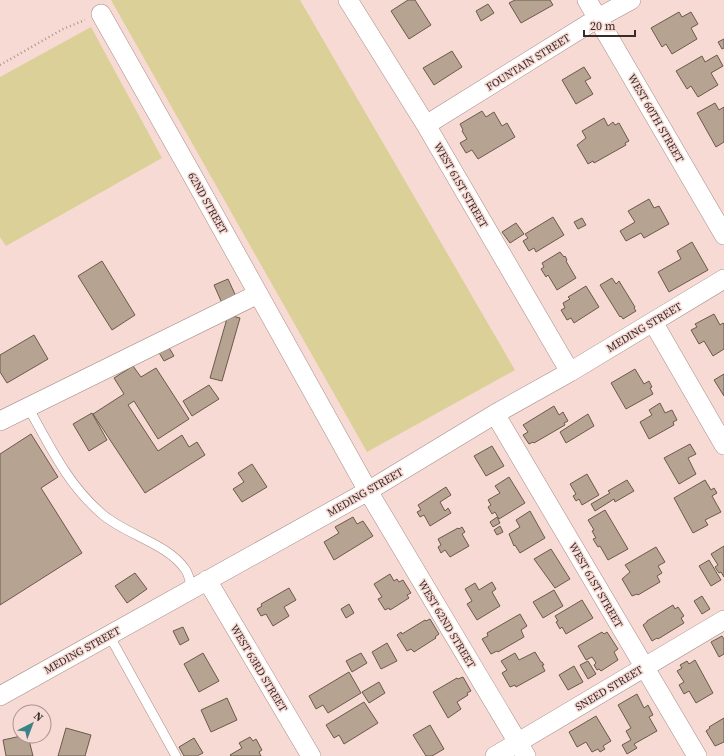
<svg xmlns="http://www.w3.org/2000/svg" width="724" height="756" viewBox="0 0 724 756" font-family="'Source Serif 4',serif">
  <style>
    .green { fill: #dbd097 }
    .building { fill: #b6a392; stroke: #6b5a4a }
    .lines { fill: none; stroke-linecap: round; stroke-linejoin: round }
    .lane-casing { stroke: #a68c86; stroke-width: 10 }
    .street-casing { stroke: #a68c86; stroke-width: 20 }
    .path { stroke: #ab9591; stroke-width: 2.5; stroke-dasharray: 1 3; stroke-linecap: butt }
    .lane { stroke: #fff; stroke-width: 9 }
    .street { stroke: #fff; stroke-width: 19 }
    .labels { text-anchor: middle; stroke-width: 3; stroke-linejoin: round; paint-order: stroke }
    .street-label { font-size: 11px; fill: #372c2a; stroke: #f7dad4 }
  </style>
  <rect width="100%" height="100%" fill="#f7dad4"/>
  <path class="green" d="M 111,0 L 300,0 L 515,370 L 367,452 Z
    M 91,27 L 162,158 L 6,246 L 0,237 L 0,77 Z"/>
  <path class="building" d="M 408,0 L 415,0 L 431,25 L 409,39 L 391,11 Z
    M 515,0 L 550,0 L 553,5 L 521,23 L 509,3 Z
    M 488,4 L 494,13 L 481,21 L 476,11 Z
    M 679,12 L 682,17 L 691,12 L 698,24 L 691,28 L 697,39 L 672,54 L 666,44 L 662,47 L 651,28 Z
    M 724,39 L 724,48 L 722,49 L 718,42 Z
    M 452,51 L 462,67 L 434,85 L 423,68 Z
    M 717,55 L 723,66 L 711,73 L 718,85 L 698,97 L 691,86 L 687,89 L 676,71 L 702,56 L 705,62 Z
    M 584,67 L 591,78 L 585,81 L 593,94 L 576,104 L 562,80 Z
    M 715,103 L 719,110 L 724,107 L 724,142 L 716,147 L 697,113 Z
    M 482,111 L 486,117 L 494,112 L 502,126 L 507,123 L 515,137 L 478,159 L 472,150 L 466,153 L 460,143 L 467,139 L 462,131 L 463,130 L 460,124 Z
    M 604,118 L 608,126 L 613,122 L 615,125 L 619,123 L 629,141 L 625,143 L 626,145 L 594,163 L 593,161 L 588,164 L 577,145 L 586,138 L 582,131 Z
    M 649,199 L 654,208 L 659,206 L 669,224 L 644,238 L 641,233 L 626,241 L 620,231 L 635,222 L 628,211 Z
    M 553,217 L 564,235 L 536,252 L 534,248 L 529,251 L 523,241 L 528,238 L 525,234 Z
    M 582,218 L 586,225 L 578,229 L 574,222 Z
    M 516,223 L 524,234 L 510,243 L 502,232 Z
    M 692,242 L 708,270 L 669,292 L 658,272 L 681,259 L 677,251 Z
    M 560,252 L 564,257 L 565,256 L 567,260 L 566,261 L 576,278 L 557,290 L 548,275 L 546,277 L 541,269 L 544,267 L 542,263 Z
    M 102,261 L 135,315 L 112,330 L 78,276 Z
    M 612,278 L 616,284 L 619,281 L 635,307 L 634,308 L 636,311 L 623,319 L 621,316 L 620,317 L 600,285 Z
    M 228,279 L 239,303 L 225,310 L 214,285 Z
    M 586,286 L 599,307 L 574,323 L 571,318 L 567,320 L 561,310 L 565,308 L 563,303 L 570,299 L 568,297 Z
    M 714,314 L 720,325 L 723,323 L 724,324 L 724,349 L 713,356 L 704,341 L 699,344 L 691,330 L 697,327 L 695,324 Z
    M 228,315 L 240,318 L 222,381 L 210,378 Z
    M 34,335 L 48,359 L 7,383 L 0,372 L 0,355 Z
    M 168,346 L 174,356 L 164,361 L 158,351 Z
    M 133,366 L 141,377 L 156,368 L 189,419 L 158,439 L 134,401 L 128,405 L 158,451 L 182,435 L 189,447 L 197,442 L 205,455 L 145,493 L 93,414 L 124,394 L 114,378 Z
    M 635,369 L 644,384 L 649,381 L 652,387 L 650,388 L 653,394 L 626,409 L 611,383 Z
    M 724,374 L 724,396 L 714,380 Z
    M 209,385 L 219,399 L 192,416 L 183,401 Z
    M 660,403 L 665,413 L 672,410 L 677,420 L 673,422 L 674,425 L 649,439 L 640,422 L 652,415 L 649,410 Z
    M 554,406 L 559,415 L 563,412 L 568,421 L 564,423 L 565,425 L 534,443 L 533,442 L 529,444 L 523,435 L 528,432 L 523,425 Z
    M 92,413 L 107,440 L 89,451 L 73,424 Z
    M 588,414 L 594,426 L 566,443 L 560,432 Z
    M 31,434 L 58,477 L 41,488 L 82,553 L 0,605 L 0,454 Z
    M 690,444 L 696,454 L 688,458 L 696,474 L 679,484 L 664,458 Z
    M 492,446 L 504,466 L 486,476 L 474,456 Z
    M 252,464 L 267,487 L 242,502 L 233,489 L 244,482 L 238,473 Z
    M 587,474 L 599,495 L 582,505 L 579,499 L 576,501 L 573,496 L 576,494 L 570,484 Z
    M 509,477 L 525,503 L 499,519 L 495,512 L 492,514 L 488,507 L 491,505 L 488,500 L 500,493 L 495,486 Z
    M 627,480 L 634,491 L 615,502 L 614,499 L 595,511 L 591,504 L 610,493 L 608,491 Z
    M 705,480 L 711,490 L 714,488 L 717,493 L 712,496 L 721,512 L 705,520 L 708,525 L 693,533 L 674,498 Z
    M 446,487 L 451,495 L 440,502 L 445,511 L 448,508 L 451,513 L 430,526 L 424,515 L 420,517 L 417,512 L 421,510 L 418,505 Z
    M 605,510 L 628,549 L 608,560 L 600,546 L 598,547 L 593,539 L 596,538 L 592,531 L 594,530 L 588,520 Z
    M 530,511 L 545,538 L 520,553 L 515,545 L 514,546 L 509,534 L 520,527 L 516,520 Z
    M 353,517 L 357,524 L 363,521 L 373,536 L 334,560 L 324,542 L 339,533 L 335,527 Z
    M 497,517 L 500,523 L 493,527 L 490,522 Z
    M 500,526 L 503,532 L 497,535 L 494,530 Z
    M 462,527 L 465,532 L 462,534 L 469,546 L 450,557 L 445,550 L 441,553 L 438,547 L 441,545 L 438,539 L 458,528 L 459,529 Z
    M 724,546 L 724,577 L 721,572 L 719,573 L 715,567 L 718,565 L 711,554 Z
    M 656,547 L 665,562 L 658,566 L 662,573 L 657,576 L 660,582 L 638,595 L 637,594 L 632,596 L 622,579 L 630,572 L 625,565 Z
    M 551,549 L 570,579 L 555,588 L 534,559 Z
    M 709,560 L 721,580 L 711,586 L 699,566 Z
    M 135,573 L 147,589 L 127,603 L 115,586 Z
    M 390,574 L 394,581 L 397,579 L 399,582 L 403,580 L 411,593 L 407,595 L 409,598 L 390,610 L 389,608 L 385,610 L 378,599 L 382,597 L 374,584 Z
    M 492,582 L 496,589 L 492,592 L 500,606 L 477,620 L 467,604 L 472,601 L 465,589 L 475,583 L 479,590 Z
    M 289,588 L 296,600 L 284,607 L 289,616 L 273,626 L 266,614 L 261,616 L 257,609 L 262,606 L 261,604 Z
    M 554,590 L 563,606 L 543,618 L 533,602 Z
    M 702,596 L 710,609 L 702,614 L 694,601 Z
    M 582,600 L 593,618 L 566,634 L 562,627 L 560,629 L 556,622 L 558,621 L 555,616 Z
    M 349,604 L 354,613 L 346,618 L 341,609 Z
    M 673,605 L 675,609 L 678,607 L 684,616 L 681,618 L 684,623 L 658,639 L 657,638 L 652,641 L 643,625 L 647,622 L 647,621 Z
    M 520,614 L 527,626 L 521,630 L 524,637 L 498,652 L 497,651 L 491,654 L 482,639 L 488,636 L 487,633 Z
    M 430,619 L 439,634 L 435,637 L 436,638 L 414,652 L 411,649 L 407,651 L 397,635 L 401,632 L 402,634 L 425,620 L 426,621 Z
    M 183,627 L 189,640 L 180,645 L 173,631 Z
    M 602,632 L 604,634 L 607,632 L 618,649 L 614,652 L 618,660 L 601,671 L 599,669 L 597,670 L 594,665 L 596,663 L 592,657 L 586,660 L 578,646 Z
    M 722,636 L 724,639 L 724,654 L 719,657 L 711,642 Z
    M 387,643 L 397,661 L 381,669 L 372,652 Z
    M 535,652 L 541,662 L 542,662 L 544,665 L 542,665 L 545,671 L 516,687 L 515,685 L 510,687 L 502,673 L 507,670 L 501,661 L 515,653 L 519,660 Z
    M 203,653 L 219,681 L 199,692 L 184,664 Z
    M 361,653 L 367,663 L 352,672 L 346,661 Z
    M 695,660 L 713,693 L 696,703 L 689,691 L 684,694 L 679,685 L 684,682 L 677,671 L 682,668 L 680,665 L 687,661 L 689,664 Z
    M 588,661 L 596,674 L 588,679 L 580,665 Z
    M 574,666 L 583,682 L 568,690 L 559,675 Z
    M 349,672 L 361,693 L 328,713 L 323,705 L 316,709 L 309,696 Z
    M 463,677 L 471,691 L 467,693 L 468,695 L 457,702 L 461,709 L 448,718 L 433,692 L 457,678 L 458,679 Z
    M 379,682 L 385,693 L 369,703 L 362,692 Z
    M 637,694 L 644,708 L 648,705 L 653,715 L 649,717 L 657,731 L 634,744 L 637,748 L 627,754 L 622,745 L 631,740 L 626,731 L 631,728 L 618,705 Z
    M 227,698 L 237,720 L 211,732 L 201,710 Z
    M 364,702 L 378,723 L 344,744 L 339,735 L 334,738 L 326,725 Z
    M 596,716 L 611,741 L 603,746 L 605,749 L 600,752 L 598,749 L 592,752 L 586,742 L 577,747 L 569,732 Z
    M 724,718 L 724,742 L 715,746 L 706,731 L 710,728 L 709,727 Z
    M 430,725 L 444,749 L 432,756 L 426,756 L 413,735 Z
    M 66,728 L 91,735 L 85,756 L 58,756 Z
    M 21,736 L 28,736 L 33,756 L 6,756 L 3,740 Z
    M 250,737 L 253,741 L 256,739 L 262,750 L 259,752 L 261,756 L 231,756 L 230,755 L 242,748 L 239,743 Z
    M 194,738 L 203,753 L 197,756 L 184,756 L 179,747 Z"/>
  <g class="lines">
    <defs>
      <path id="lane" d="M 28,407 C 49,445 68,485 102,514 C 126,535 167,543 185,569 C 189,574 190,582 192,589
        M 109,635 L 176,756"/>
      <path id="street" d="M 348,0 L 426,125 L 570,372
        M 587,0 L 724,235
        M 101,14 L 191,173 L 368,491 L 526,756
        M 426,125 L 598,18 L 631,0
        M 653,322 L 724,445
        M 495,414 L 697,756
        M 0,421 L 258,294
        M 207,580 L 311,756
        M 0,696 L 368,491 L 495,414 L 570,372 L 724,279
        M 495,756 L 724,620"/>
    </defs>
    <use href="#lane" class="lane-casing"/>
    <use href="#street" class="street-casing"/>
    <path class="path" d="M 0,65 L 63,29 L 85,20"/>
    <use href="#lane" class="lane"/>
    <use href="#street" class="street"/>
  </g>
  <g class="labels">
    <g class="street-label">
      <text transform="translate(528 62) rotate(-32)" y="4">FOUNTAIN STREET</text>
      <text transform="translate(656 118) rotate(60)" y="4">WEST 60TH STREET</text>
      <text transform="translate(461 185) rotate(60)" y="4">WEST 61ST STREET</text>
      <text transform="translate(208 203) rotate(61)" y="4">62ND STREET</text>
      <text transform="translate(644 327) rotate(-31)" y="4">MEDING STREET</text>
      <text transform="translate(365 492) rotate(-30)" y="4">MEDING STREET</text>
      <text transform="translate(596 585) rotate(60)" y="4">WEST 61ST STREET</text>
      <text transform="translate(447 624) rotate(59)" y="4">WEST 62ND STREET</text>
      <text transform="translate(82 650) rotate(-29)" y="4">MEDING STREET</text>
      <text transform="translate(259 668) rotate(59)" y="4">WEST 63RD STREET</text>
      <text transform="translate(609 688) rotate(-31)" y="4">SNEED STREET</text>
    </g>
  </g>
  <g transform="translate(32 724) rotate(42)"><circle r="19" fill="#f7dad4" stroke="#aa9490"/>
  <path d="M0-3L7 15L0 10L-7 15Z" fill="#3a8387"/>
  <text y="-6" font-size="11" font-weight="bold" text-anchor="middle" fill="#372c2a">N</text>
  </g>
  <path d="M584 30v6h51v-6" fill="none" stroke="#372c2a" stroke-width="2"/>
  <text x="590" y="30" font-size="12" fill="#372c2a" stroke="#f7dad4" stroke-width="3" paint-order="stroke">20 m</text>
</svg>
